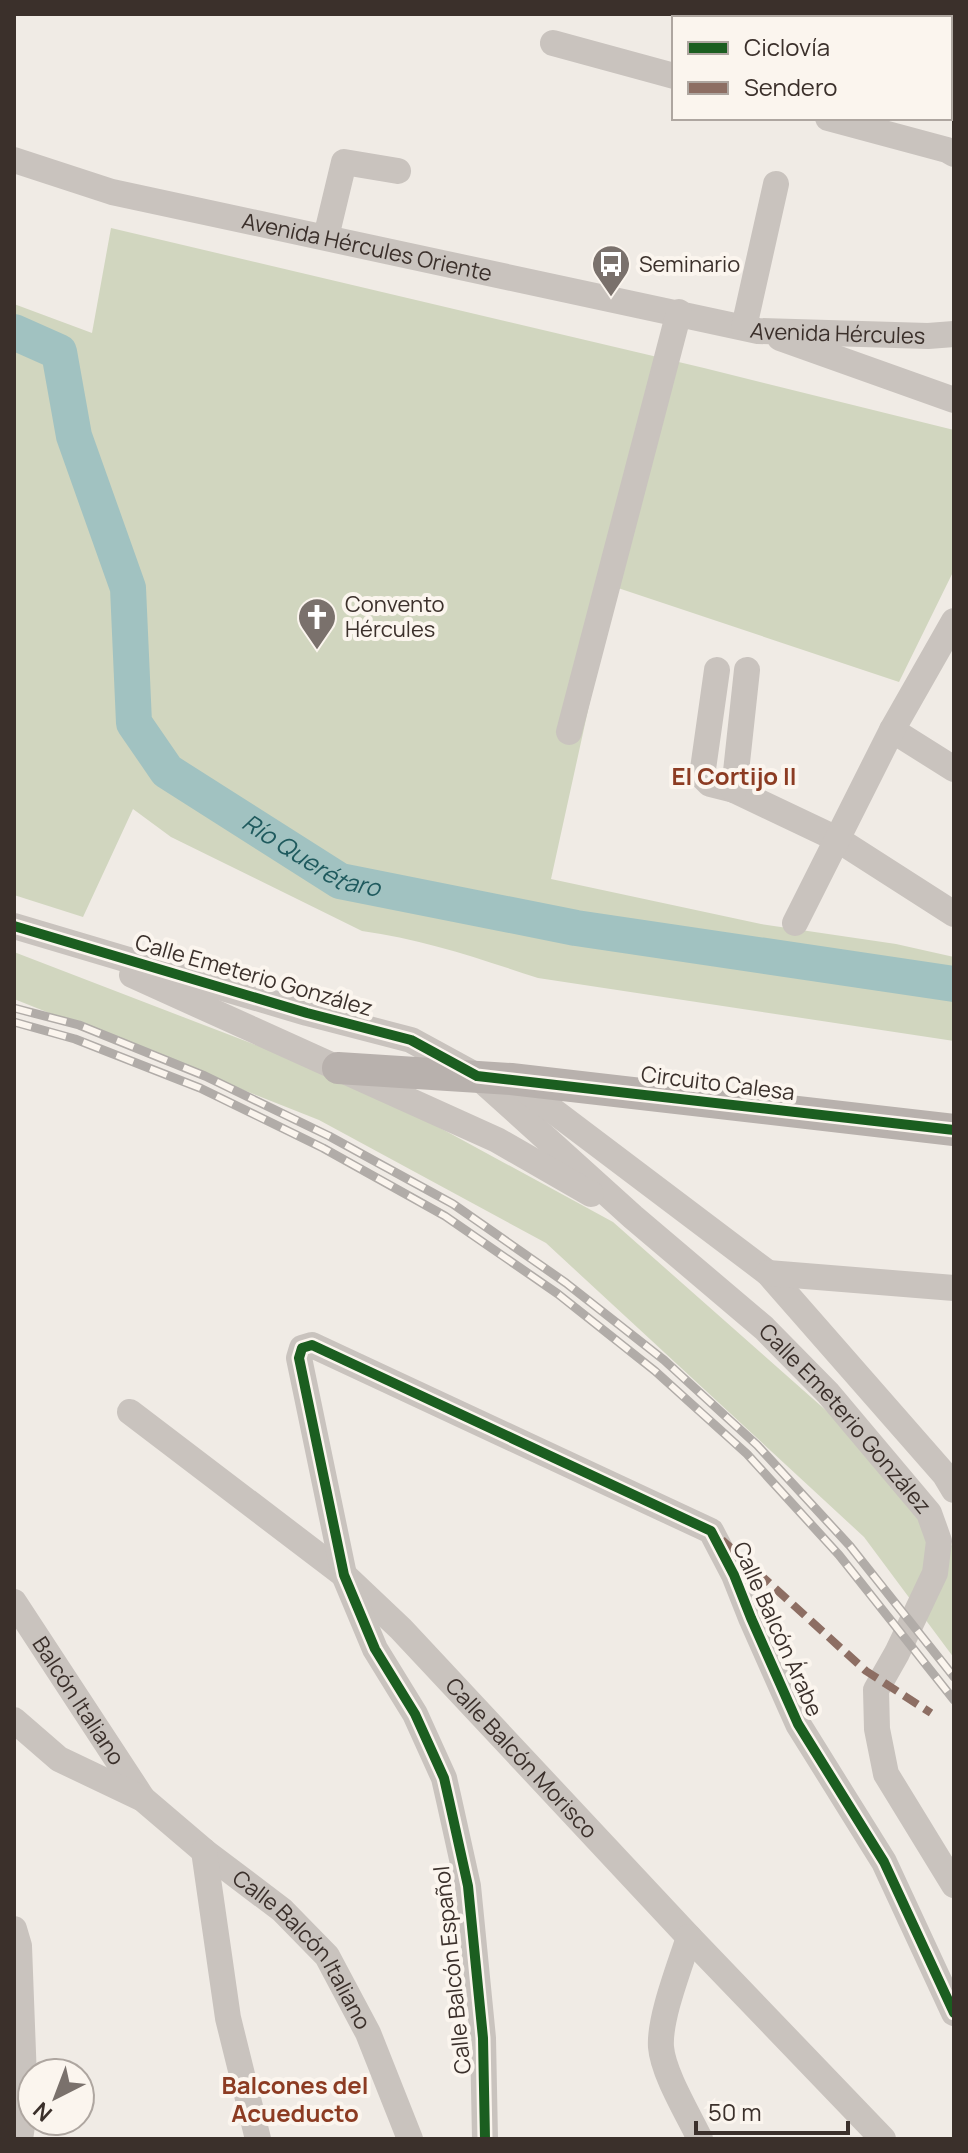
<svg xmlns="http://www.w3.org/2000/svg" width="968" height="2153" viewBox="0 0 968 2153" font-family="Manrope,sans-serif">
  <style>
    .green { fill: #d1d6bf }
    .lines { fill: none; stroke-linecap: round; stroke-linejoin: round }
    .river { stroke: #a1c2c1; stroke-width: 36 }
    .minor { stroke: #c9c3be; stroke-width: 26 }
    .major { stroke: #b8b1ad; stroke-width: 32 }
    .rail-casing { stroke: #b1aca8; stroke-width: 9 }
    .rail { stroke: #fbf5ee; stroke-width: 6; stroke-dasharray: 18; stroke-linecap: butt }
    .quiet { stroke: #8d6e63; stroke-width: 8; stroke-dasharray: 16 8; stroke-linecap: butt }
    .cycleway-casing { stroke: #fbf5ee; stroke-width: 15 }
    .cycleway { stroke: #1b5e20; stroke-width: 10 }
    .labels { text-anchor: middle; stroke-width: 8; stroke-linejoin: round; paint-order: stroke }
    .street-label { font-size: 22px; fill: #3b302b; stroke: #fbf5ee }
    .poi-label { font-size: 22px; fill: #3b302b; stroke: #fbf5ee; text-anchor: start }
    .neighbourhood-label { font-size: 24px; font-weight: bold; fill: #8c3b22; stroke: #fbf5ee }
    .water-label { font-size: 24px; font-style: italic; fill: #1f5a5e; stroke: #fbf5ee }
  </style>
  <rect width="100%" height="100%" fill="#f0ebe5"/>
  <path class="green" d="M 111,228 L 704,368 L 954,430 L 954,570 L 899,682 L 615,587 L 551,879 L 761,924 L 896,944 L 954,957 L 954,1041 L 538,978 C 480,959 422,939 362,931 L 171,837 L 133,809 L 83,917 L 14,895 L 14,304 L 92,333 Z
    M 14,952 L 365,1087 L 613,1222 L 838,1421 L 954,1548 L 954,1658 L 864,1537 L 546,1243 L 319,1120 L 14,999 Z"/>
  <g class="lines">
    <path class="river" id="s1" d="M 14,332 L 59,352 L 74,436 L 128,588 L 134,723 L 167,771 L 340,881 L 576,928 L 954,984"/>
    <g class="minor">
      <path d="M 553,43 L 674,76"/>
      <path d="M 828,118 L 947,150 L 954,154"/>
      <path id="s2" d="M 14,160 L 112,192 L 758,331 L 928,336 L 954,334"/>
      <path d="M 326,237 L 344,162 L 398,171"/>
      <path d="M 744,327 L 776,184"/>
      <path d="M 780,338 L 954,400"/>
      <path d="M 717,670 L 702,776 L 710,784 L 734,790 L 837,839 L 954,914"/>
      <path d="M 892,730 L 954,769"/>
      <path d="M 569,732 L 679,312"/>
      <path d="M 734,790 L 747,670"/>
      <path d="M 795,923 L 892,730 L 954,621"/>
      <path id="s3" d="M 14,926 L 307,1013 L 411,1040 L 477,1076 L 633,1217 L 764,1328 L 828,1393 L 929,1513 L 939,1541 L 935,1573 L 897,1653 L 876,1690 L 877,1729 L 886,1774 L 954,1885"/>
      <path d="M 132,975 L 497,1140 L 591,1194"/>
      <path d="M 511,1079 L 768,1273 L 945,1475 L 954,1490"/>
      <path d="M 768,1273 L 954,1288"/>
      <path id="s4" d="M 130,1412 L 344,1575 L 401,1629 L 689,1937 L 883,2139"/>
      <path id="s5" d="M 14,1602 L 143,1799"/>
      <path id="s6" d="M 14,1720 L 59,1759 L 143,1799 L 204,1851 L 282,1910 L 327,1956 L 368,2033 L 410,2139"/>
      <path d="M 204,1851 L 228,2018 L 258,2139"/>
      <path d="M 14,1929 L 19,1946 L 25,2106 L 20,2139"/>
      <path d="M 689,1937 C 680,1966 659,2018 661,2047 C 663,2073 688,2114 700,2139"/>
      <path d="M 485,2139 L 483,2038 L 468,1886 L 449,1800 L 444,1778 L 415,1714 L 375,1649 L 344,1575 L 299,1358 L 302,1348 L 312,1345 L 711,1531 L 734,1575 L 751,1618 L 798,1724 L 884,1862 L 954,2013"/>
    </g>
    <path class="major" d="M 338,1068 L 511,1079 L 954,1130"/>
    <defs>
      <path id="rail" d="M 14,1008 L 79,1025 L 205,1076 L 329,1136 L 453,1204 L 566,1283 L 664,1360 L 757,1445 L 850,1546 L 954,1677
        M 14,1022 L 75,1039 L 200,1088 L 323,1148 L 445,1216 L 558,1294 L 655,1371 L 747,1454 L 839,1555 L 954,1700"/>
    </defs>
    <use href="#rail" class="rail-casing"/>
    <use href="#rail" class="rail"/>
    <path class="quiet" d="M 722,1540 L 866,1671 L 931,1713"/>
    <defs>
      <path id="cycleway" d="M 14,926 L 307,1013 L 411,1040 L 477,1076 L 954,1130
        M 485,2139 L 483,2038 L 468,1886 L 449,1800 L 444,1778 L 415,1714 L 375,1649 L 344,1575 L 299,1358 L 302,1348 L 312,1345 L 711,1531 L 734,1575 L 751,1618 L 798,1724 L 884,1862 L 954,2013"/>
    </defs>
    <use href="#cycleway" class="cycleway-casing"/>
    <use href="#cycleway" class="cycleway"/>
  </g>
  <defs>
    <symbol id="bus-pin" viewBox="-11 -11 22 30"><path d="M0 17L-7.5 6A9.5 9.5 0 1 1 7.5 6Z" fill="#7a716c" stroke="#fbf5ee"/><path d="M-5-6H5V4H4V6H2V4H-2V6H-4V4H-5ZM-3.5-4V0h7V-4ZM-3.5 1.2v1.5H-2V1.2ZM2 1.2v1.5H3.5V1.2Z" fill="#fff"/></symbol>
    <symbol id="church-pin" viewBox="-11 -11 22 30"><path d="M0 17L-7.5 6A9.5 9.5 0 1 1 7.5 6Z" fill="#7a716c" stroke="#fbf5ee"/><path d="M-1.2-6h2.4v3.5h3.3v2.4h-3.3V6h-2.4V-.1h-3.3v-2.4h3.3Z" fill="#fff"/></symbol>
  </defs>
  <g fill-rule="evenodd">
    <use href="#bus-pin" x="589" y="242" width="44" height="60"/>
    <use href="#church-pin" x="295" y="595" width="44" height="60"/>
  </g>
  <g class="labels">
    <g class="street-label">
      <text dy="8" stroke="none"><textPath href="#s2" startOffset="364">Avenida Hércules Oriente</textPath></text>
      <text dy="8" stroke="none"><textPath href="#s2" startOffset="844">Avenida Hércules</textPath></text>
      <text transform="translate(254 975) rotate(16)" y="8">Calle Emeterio González</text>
      <text transform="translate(718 1083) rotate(7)" y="8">Circuito Calesa</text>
      <text dy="8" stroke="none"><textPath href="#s3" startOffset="992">Calle Emeterio González</textPath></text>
      <text transform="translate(778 1629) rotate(66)" y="8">Calle Balcón Árabe</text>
      <text dy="8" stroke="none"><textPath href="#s5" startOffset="118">Balcón Italiano</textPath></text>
      <text dy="8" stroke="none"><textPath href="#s4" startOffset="524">Calle Balcón Morisco</textPath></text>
      <text dy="8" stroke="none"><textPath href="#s6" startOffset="374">Calle Balcón Italiano</textPath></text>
      <text transform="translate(452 1970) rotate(-96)" y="8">Calle Balcón Español</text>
    </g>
    <g class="poi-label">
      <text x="639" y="272">Seminario</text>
      <text x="345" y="612">Convento<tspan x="345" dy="25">Hércules</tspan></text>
    </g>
    <g class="neighbourhood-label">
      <text x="734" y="785">El Cortijo II</text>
      <text x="295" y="2094">Balcones del<tspan x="295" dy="28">Acueducto</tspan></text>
    </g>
    <g class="water-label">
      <text dy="8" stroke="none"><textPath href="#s1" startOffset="658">Río Querétaro</textPath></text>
    </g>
  </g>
  <rect width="968" height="2153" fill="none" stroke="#3b302b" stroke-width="32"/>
  <rect x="672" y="16" width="280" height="104" fill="#fbf5ee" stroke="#aea6a0" stroke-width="2"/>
  <rect x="688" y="42" width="40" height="12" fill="#1b5e20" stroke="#aea6a0" stroke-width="2"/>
  <text x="744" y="56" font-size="24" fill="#3b302b">Ciclovía</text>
  <rect x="688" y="82" width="40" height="12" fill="#8d6e63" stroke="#aea6a0" stroke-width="2"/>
  <text x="744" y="96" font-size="24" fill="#3b302b">Sendero</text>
  <g transform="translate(56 2097) rotate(222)"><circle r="38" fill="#fbf5ee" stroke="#aea6a0" stroke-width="2"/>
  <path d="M0-6L14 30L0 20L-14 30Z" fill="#7a716c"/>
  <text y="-12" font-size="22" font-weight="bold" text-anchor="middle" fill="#3b302b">N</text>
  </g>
  <path d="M696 2121v12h152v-12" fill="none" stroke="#3b302b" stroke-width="4"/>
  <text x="708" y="2121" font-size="24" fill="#3b302b" stroke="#fbf5ee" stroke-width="6" paint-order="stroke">50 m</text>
</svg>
